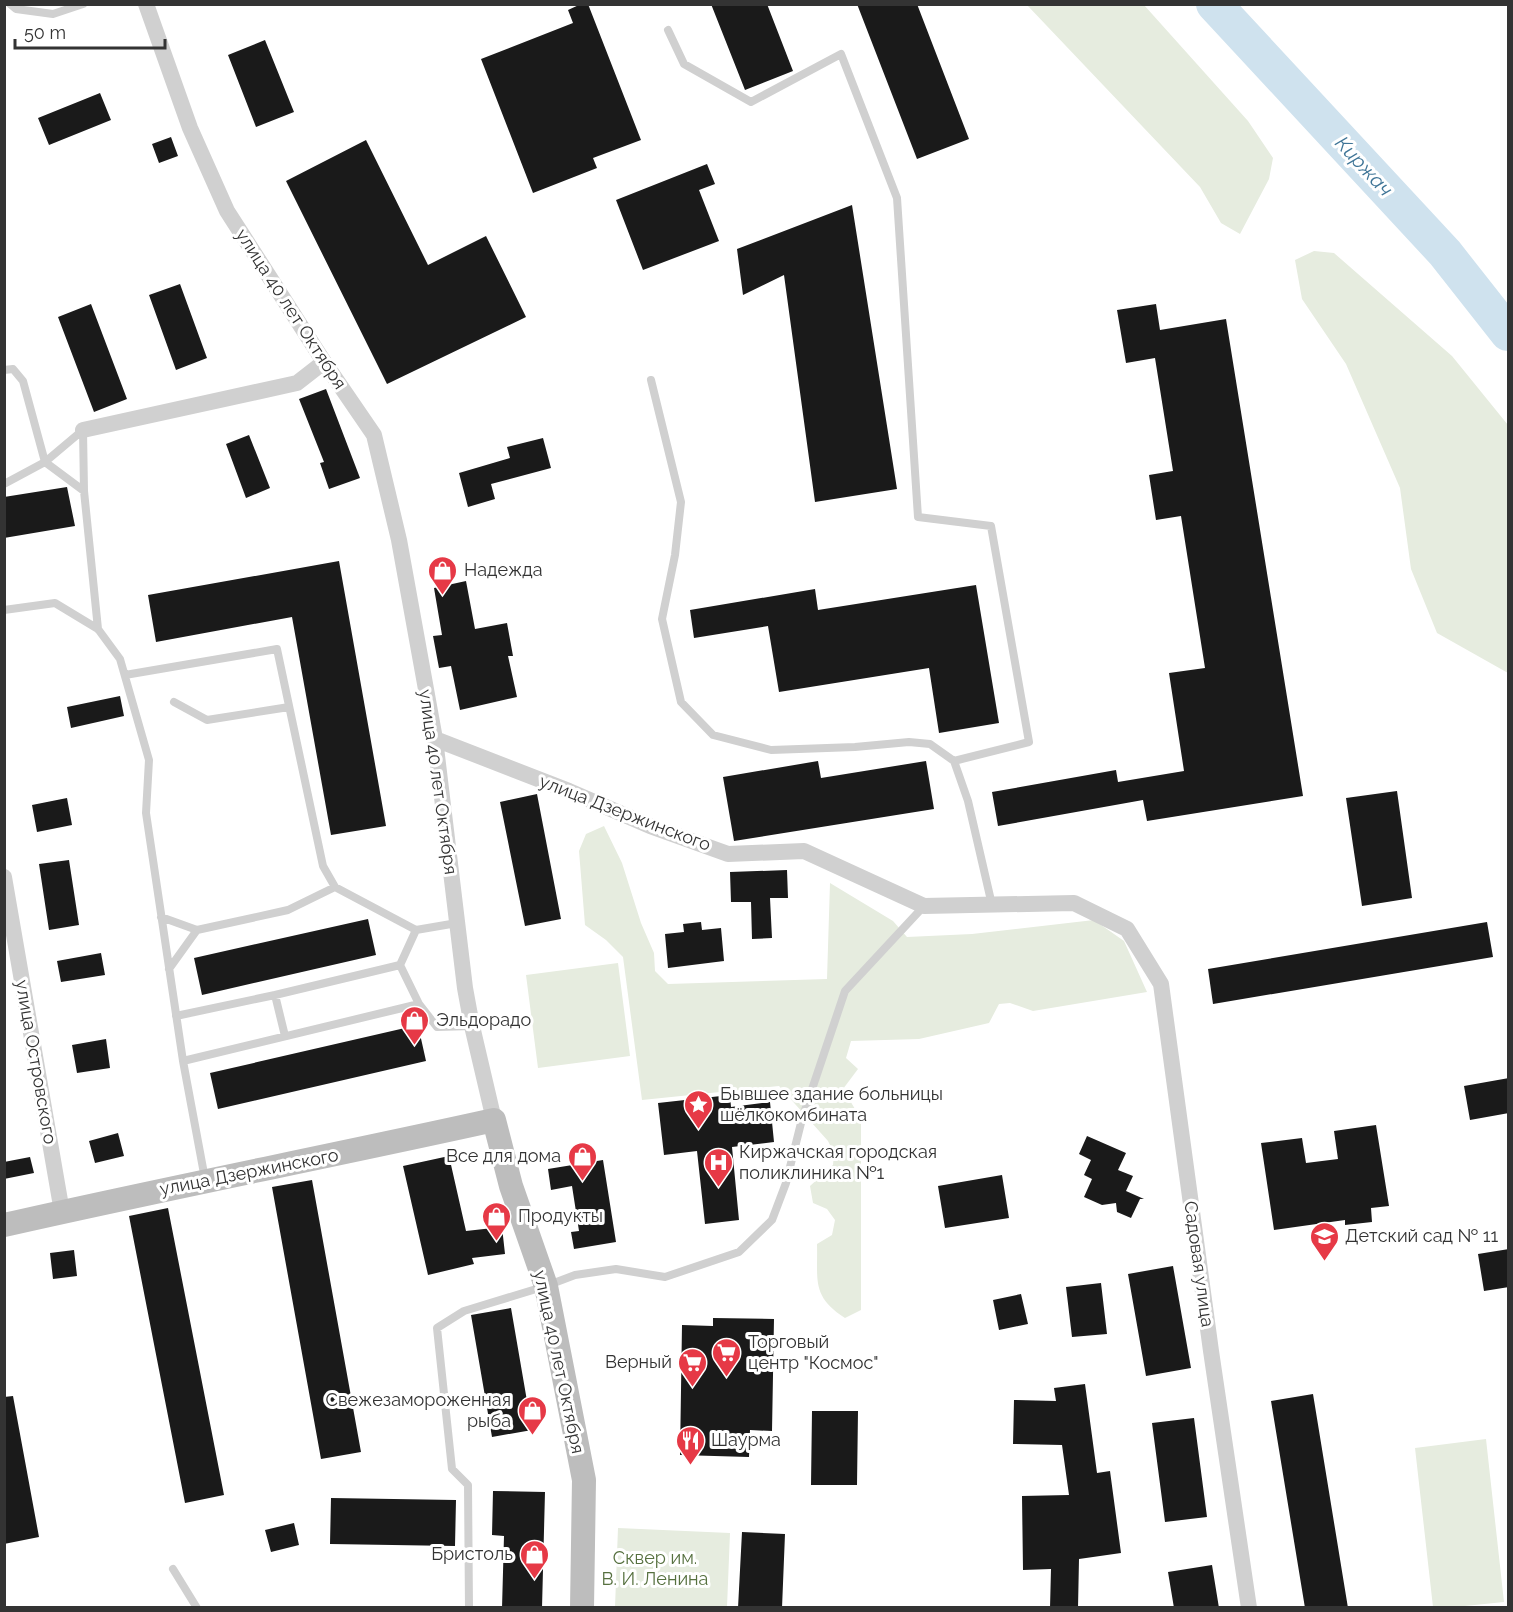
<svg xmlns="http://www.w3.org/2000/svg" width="1513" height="1612" viewBox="0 0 1513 1612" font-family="Raleway,sans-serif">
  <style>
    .green { fill: #e6ecdf }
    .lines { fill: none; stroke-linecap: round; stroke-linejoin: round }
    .river { stroke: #cfe2ee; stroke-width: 36 }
    .building { fill: #1a1a1a }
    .lane { stroke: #d0d0d0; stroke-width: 8 }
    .street { stroke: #d0d0d0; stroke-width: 16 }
    .secondary { stroke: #bdbdbd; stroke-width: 24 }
    .labels { text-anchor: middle; stroke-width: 6; stroke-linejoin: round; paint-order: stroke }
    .street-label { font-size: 18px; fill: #333; stroke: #fff }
    .poi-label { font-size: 18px; fill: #333; stroke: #fff; text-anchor: start }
    .park-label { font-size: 18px; fill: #56703f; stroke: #fff }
    .water-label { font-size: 20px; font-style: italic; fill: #3f7597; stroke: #fff }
  </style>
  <rect width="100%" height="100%" fill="#fff"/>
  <path class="green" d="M 1027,5 L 1144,5 L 1248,121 L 1273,158 L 1269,179 L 1240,234 L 1221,223 L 1200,187 Z
    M 1314,251 L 1334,253 L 1452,356 L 1508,425 L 1508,673 L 1437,633 L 1411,569 L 1400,488 L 1346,364 L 1302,299 L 1295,260 Z
    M 604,826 L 622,863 L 641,923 L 654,953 L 655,971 L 668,984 L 827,979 L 830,883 L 893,921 L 907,937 L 972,934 L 1094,920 L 1124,941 L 1147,992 L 1033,1011 L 1010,1003 L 999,1004 L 989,1023 L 919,1039 L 851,1041 L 846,1058 L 858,1069 L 843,1089 L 861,1119 L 861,1310 L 845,1318 C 811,1296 818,1280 817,1244 L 832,1235 L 835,1220 L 827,1209 L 813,1203 L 810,1186 L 833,1165 L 834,1153 L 828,1141 L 779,1086 L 642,1100 L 623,957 L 606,940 L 585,925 L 579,851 L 586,834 Z
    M 618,963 L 630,1056 L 538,1068 L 526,975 Z
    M 1486,1439 L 1504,1602 L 1455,1607 L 1433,1607 L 1415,1448 Z
    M 618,1528 L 730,1533 L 727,1607 L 615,1607 Z"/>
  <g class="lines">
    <path class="river" d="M 1214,4 L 1445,253 L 1508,333"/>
  </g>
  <path class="building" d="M 581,4 L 588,4 L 641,140 L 593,158 L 597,168 L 533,193 L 481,59 L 573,23 L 568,10 Z
    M 711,4 L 767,4 L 793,71 L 745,90 Z
    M 857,4 L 917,4 L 969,139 L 917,159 Z
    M 265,40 L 294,112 L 256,127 L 228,55 Z
    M 100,93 L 111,120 L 49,145 L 38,118 Z
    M 171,137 L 178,156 L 159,163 L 152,144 Z
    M 366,140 L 428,265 L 486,236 L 526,317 L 387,384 L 286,181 Z
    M 707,164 L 715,184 L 699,190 L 719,241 L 643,270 L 616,200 Z
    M 852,205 L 897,489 L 815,502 L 784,275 L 743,295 L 737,249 Z
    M 180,284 L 207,358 L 176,370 L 149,295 Z
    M 91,304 L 127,399 L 94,412 L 58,317 Z
    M 1156,304 L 1160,330 L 1226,319 L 1303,796 L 1147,821 L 1143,800 L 998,826 L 992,792 L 1116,770 L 1118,782 L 1184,771 L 1169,673 L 1205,668 L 1181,516 L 1156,520 L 1149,475 L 1173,471 L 1155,358 L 1126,363 L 1117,310 Z
    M 326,389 L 360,478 L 329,489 L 320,463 L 324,462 L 299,399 Z
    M 249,435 L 270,488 L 246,498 L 226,444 Z
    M 543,438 L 551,468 L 491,484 L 495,499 L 468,507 L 459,473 L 510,458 L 507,447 Z
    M 67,487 L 75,526 L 4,538 L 4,497 Z
    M 339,561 L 386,826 L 331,835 L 292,617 L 156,642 L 148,595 Z
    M 466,581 L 475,629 L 507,623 L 513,656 L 508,656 L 517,697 L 460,710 L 451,666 L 439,668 L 433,636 L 442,635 L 434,588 Z
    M 976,585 L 999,723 L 939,733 L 929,668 L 779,692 L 768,626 L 694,638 L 690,610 L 815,589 L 818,610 Z
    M 120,696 L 124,716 L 71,728 L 67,707 Z
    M 818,761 L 821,778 L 926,761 L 934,809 L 734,841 L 723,777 Z
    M 1397,791 L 1412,898 L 1362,906 L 1346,798 Z
    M 537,794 L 561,919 L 525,926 L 500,802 Z
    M 67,798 L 72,825 L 37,832 L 32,805 Z
    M 69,860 L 79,925 L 49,930 L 39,864 Z
    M 787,870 L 788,898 L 770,898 L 772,938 L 752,939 L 751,902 L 731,902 L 730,872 Z
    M 368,919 L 376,955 L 202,995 L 194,958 Z
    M 701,922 L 702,930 L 721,928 L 724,961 L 668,968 L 665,934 L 684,932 L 683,924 Z
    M 1487,922 L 1493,957 L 1213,1004 L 1208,969 Z
    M 101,953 L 105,975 L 61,982 L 57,961 Z
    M 418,1025 L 426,1061 L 218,1109 L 210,1073 Z
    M 106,1039 L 110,1068 L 77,1073 L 72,1045 Z
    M 1509,1078 L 1509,1113 L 1470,1120 L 1464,1086 Z
    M 730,1095 L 731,1107 L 770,1102 L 774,1142 L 732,1147 L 739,1220 L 705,1224 L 697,1151 L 664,1155 L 658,1103 Z
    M 1376,1125 L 1389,1206 L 1371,1208 L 1372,1222 L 1345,1225 L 1345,1220 L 1274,1230 L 1261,1143 L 1302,1138 L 1306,1163 L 1338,1159 L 1334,1131 Z
    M 118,1133 L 124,1156 L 95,1163 L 89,1141 Z
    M 1087,1136 L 1126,1153 L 1118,1170 L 1133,1176 L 1126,1191 L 1144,1199 L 1140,1199 L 1131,1218 L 1117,1212 L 1116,1203 L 1102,1205 L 1084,1197 L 1092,1179 L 1084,1175 L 1091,1160 L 1079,1154 Z
    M 449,1156 L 466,1231 L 502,1227 L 505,1254 L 472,1258 L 474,1264 L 428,1275 L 403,1166 Z
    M 30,1157 L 34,1173 L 4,1179 L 4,1162 Z
    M 603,1160 L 616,1242 L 574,1249 L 571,1232 L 579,1231 L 572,1186 L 551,1190 L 548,1169 Z
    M 1002,1175 L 1009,1218 L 945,1228 L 938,1186 Z
    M 312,1180 L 361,1452 L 321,1459 L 272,1187 Z
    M 168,1208 L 224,1495 L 185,1503 L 129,1216 Z
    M 1509,1249 L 1509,1287 L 1484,1291 L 1478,1254 Z
    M 74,1250 L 77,1276 L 53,1279 L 50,1253 Z
    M 1173,1266 L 1191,1368 L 1146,1376 L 1128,1274 Z
    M 1101,1283 L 1107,1334 L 1072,1337 L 1066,1287 Z
    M 1021,1294 L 1028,1324 L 999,1330 L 993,1300 Z
    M 511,1308 L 532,1430 L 492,1437 L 471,1315 Z
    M 713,1318 L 774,1319 L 772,1431 L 750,1430 L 749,1457 L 680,1455 L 682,1325 L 713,1326 Z
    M 1085,1384 L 1097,1473 L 1110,1471 L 1121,1553 L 1079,1559 L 1078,1608 L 1050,1608 L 1051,1569 L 1023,1570 L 1022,1496 L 1069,1495 L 1062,1445 L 1013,1444 L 1014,1400 L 1056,1401 L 1054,1388 Z
    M 1313,1394 L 1348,1608 L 1305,1608 L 1271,1401 Z
    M 13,1396 L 39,1537 L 4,1544 L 4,1397 Z
    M 812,1411 L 858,1411 L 857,1485 L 811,1485 Z
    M 1194,1418 L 1207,1517 L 1165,1522 L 1152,1423 Z
    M 493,1491 L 545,1492 L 542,1608 L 502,1608 L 504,1536 L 492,1535 Z
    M 331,1498 L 456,1500 L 455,1546 L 330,1544 Z
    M 294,1523 L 299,1545 L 271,1552 L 265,1530 Z
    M 742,1532 L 785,1534 L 782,1608 L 738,1608 Z
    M 1212,1565 L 1219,1608 L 1174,1608 L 1168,1572 Z"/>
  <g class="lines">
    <path class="lane" d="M 10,4 L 16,9 L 53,14 L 83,4
      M 668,30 L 684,64 L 751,102 L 841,54 L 897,198 L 918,517 L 991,526 L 1029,742 L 954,761
      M 4,370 L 13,369 L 23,381 L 45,462 L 84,491 L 98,629
      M 651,380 L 681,502 L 675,555 L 662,619 L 681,702 L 713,735 L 771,750 L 855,747 L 909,742 L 930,744 L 954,761 L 968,801 L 992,905
      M 83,430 L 84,491
      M 4,484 L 45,462 L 83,430
      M 4,610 L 55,603 L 98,629 L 120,659 L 149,760 L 146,813 L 183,1061 L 205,1179
      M 125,675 L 277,649 L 323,866 L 335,887
      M 174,702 L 207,720 L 289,707
      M 161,917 L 197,930
      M 400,965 L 419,1004
      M 169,969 L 197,930 L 288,910 L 335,887 L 416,930
      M 275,995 L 285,1036
      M 176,1016 L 275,995 L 400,965 L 416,930 L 457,923
      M 183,1061 L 419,1004 L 437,1027 L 472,1026
      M 173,1569 L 197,1608
      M 469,1608 L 468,1485 L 452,1469 L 437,1328 L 464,1311 L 546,1286 L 575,1275 L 616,1269 L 665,1277 L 739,1252 L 772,1220 L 786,1183 L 802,1119 L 845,991 L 924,906"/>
    <path class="street" d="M 146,4 L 190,128 L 227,211 L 324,362 L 374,435 L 399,540 L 435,739 L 465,988 L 472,1026 L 494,1120
      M 83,430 L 297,383 L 324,362
      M 435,739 L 569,791 L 650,826 L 728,854 L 804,851 L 924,906 L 1074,903 L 1127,929 L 1161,984 L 1211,1351 L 1249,1608
      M 4,877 L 62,1212"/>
    <path class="secondary" d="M 4,1225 C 167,1188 331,1156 494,1120 L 511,1186 L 546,1286 L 584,1480 L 582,1608"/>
  </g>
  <defs>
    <symbol id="shop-pin" viewBox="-11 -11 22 30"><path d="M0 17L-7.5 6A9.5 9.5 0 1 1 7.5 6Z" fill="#e63946" stroke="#fff"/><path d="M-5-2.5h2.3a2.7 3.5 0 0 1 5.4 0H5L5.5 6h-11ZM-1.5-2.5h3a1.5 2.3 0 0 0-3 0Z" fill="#fff"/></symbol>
    <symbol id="sight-pin" viewBox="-11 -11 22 30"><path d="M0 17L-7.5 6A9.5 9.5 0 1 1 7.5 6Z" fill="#e63946" stroke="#fff"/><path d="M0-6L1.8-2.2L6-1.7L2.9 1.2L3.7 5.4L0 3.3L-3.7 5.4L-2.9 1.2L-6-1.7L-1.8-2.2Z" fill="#fff"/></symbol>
    <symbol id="hospital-pin" viewBox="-11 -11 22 30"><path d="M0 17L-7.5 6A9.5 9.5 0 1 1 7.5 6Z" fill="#e63946" stroke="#fff"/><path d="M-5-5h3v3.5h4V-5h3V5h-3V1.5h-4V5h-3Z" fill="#fff"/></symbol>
    <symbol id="school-pin" viewBox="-11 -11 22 30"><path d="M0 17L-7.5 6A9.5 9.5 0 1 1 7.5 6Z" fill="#e63946" stroke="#fff"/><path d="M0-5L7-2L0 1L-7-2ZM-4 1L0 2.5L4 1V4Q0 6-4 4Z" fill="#fff"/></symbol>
    <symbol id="supermarket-pin" viewBox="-11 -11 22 30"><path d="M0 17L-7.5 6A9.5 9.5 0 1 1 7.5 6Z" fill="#e63946" stroke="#fff"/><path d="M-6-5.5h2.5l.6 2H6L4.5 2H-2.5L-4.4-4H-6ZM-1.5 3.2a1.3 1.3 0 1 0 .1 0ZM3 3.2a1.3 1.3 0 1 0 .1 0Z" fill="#fff"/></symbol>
    <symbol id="restaurant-pin" viewBox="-11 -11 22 30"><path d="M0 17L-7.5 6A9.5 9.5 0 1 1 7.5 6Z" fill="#e63946" stroke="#fff"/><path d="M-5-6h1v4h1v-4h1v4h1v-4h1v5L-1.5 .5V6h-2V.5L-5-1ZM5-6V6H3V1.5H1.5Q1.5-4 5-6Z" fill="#fff"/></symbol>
  </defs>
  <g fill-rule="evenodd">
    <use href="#shop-pin" x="426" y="554" width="33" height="45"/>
    <use href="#shop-pin" x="398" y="1004" width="33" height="45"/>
    <use href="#sight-pin" x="682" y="1088" width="33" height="45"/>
    <use href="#shop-pin" x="566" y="1140" width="33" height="45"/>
    <use href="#hospital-pin" x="702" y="1146" width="33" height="45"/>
    <use href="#shop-pin" x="480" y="1200" width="33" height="45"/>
    <use href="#school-pin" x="1308" y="1220" width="33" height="45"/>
    <use href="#supermarket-pin" x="710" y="1336" width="33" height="45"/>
    <use href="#supermarket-pin" x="676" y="1346" width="33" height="45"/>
    <use href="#shop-pin" x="516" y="1394" width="33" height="45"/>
    <use href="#restaurant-pin" x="674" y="1424" width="33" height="45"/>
    <use href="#shop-pin" x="518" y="1538" width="33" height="45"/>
  </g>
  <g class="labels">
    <g class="street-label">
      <text transform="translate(291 309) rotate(57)" y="6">улица 40 лет Октября</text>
      <text transform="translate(438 782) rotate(82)" y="6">улица 40 лет Октября</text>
      <text transform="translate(625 813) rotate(21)" y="6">улица Дзержинского</text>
      <text transform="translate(36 1062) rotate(80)" y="6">улица Островского</text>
      <text transform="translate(249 1172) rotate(-11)" y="6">улица Дзержинского</text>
      <text transform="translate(1199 1264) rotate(82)" y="6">Садовая улица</text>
      <text transform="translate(559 1362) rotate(78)" y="6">улица 40 лет Октября</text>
    </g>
    <g class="poi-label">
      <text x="464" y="576">Надежда</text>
      <text x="436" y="1026">Эльдорадо</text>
      <text x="720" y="1100">Бывшее здание больницы<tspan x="720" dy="21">шёлкокомбината</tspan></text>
      <text x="739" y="1158">Киржачская городская<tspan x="739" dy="21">поликлиника №1</tspan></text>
      <text x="561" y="1162" text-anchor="end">Все для дома</text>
      <text x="518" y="1222">Продукты</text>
      <text x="1345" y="1242">Детский сад № 11</text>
      <text x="748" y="1348">Торговый<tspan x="748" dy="21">центр "Космос"</tspan></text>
      <text x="672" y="1368" text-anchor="end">Верный</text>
      <text x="511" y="1406" text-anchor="end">Свежезамороженная<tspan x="511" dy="21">рыба</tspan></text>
      <text x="711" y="1446">Шаурма</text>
      <text x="513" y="1560" text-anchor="end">Бристоль</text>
    </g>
    <g class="park-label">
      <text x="655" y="1564">Сквер им.<tspan x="655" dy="21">В. И. Ленина</tspan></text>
    </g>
    <g class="water-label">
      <text transform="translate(1364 166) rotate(47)" y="7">Киржач</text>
    </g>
  </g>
  <rect width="1513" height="1612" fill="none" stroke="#333333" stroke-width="12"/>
  <path d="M15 39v9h150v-9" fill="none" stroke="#333333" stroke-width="3"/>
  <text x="24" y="39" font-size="18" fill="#333333" stroke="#ffffff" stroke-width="4.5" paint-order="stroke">50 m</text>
</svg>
